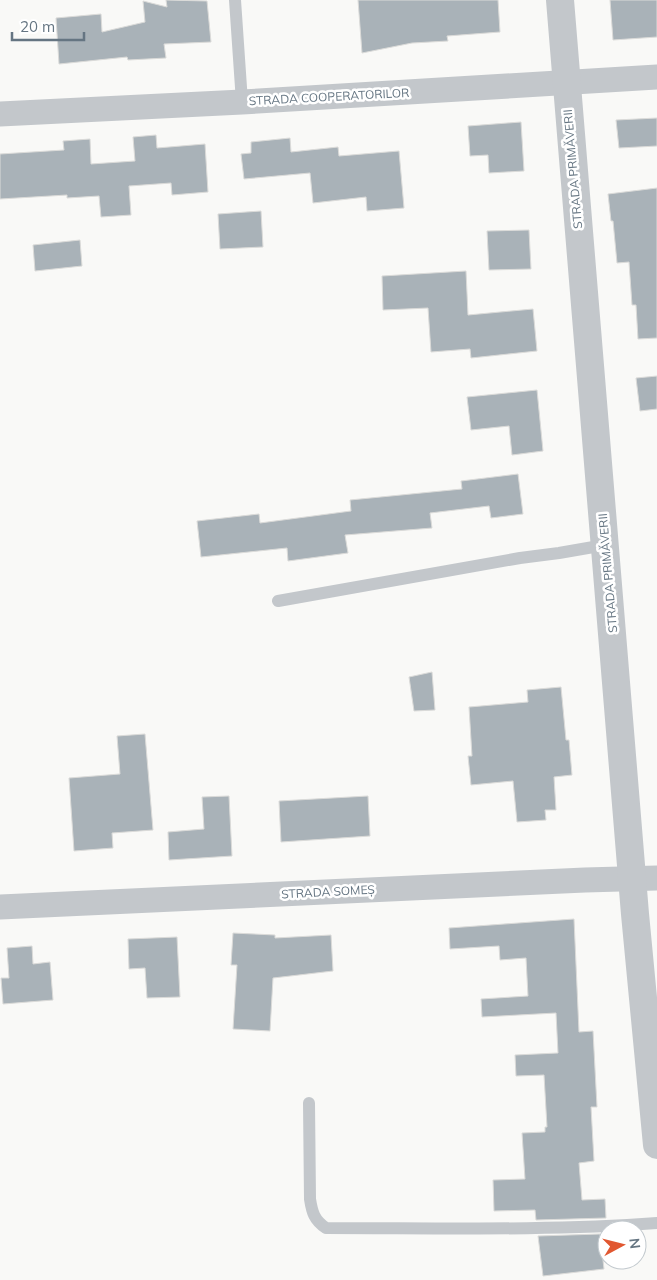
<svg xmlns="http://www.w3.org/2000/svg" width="657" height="1280" viewBox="0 0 657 1280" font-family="Mulish,sans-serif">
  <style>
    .building { fill: #a9b2b8; stroke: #dbdbd9 }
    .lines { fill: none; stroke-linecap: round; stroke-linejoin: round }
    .service { stroke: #c3c7cb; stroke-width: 12 }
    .minor { stroke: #c3c7cb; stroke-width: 25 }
    .tertiary { stroke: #c3c7cb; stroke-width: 28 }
    .labels { text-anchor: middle; stroke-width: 5; stroke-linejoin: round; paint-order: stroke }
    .street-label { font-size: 12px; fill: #657582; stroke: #fff }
  </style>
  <rect width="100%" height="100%" fill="#f9f9f7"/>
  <path class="building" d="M 166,0 L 207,1 L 211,42 L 164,44 L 166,58 L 128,60 L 127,57 L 59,64 L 56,18 L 101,14 L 102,32 L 145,22 L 143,1 L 167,7 Z
    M 358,0 L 498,0 L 500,32 L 447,36 L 448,41 L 412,43 L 362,53 Z
    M 610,0 L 657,0 L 657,37 L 613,40 Z
    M 657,118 L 657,146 L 619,148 L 616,120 Z
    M 521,122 L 524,171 L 489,173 L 488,155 L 470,156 L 468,126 Z
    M 156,135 L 157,148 L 205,144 L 208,192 L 172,195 L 171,183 L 129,186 L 131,215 L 101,217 L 99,196 L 67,198 L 67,195 L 0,199 L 0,154 L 64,150 L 63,141 L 90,139 L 91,164 L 135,161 L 133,137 Z
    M 290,138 L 291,152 L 338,147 L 339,156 L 399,151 L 404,208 L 367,211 L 366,197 L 313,203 L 310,173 L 244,179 L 241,154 L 251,153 L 251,142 Z
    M 657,188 L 657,338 L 638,339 L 636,305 L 632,305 L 629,262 L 617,263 L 613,221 L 611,221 L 608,194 Z
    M 261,211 L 263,247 L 220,249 L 218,214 Z
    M 529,230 L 531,269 L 489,270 L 487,231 Z
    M 80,240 L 82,266 L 35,271 L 33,245 Z
    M 466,271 L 468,315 L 533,309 L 537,351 L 471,358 L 470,349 L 431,352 L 428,308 L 383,310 L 382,276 Z
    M 657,376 L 657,409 L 640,411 L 636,378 Z
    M 537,390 L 543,451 L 512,455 L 509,426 L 471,430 L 467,397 Z
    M 518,474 L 523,514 L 491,518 L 489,506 L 430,513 L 432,528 L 345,535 L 348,553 L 288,561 L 287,548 L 201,557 L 197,521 L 259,514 L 260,523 L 351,511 L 350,500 L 462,489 L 461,481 Z
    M 432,672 L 435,710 L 414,711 L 409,677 Z
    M 561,687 L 566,740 L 569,740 L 572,775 L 554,777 L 556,810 L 545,810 L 546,820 L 517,822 L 513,781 L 471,785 L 468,756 L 472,756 L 469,707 L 528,702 L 527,690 Z
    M 145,734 L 153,830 L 112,833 L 113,848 L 74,851 L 69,778 L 120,774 L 117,736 Z
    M 229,796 L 232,856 L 169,860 L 168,832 L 204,829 L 202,797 Z
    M 368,796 L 370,836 L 281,842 L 279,801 Z
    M 574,919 L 579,1032 L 593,1031 L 597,1107 L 591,1107 L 594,1161 L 579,1163 L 582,1200 L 605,1199 L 606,1218 L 536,1220 L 535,1210 L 494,1211 L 493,1180 L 525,1179 L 522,1133 L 545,1132 L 545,1127 L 547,1127 L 544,1075 L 516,1076 L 515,1055 L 558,1053 L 556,1013 L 482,1017 L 481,999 L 528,996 L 526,958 L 500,960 L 499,946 L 450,949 L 449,928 Z
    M 233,933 L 275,935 L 275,938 L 331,935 L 333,971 L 273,978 L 270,1031 L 233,1029 L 237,965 L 231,965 Z
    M 177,937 L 180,997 L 147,998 L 145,968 L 129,969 L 128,939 Z
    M 32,946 L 33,964 L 50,962 L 53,1000 L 3,1004 L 1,978 L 9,978 L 7,948 Z
    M 600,1234 L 604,1269 L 543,1276 L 538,1236 Z"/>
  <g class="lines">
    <path class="service" d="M 235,0 L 242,102
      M 278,601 L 520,558 L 559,553 L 605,545
      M 309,1103 L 310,1199 C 312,1212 314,1220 326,1228 C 436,1228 547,1231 657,1223"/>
    <path class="minor" d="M 0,114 L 242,102 L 657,77
      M 0,907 L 585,880 L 657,878"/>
    <path class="tertiary" d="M 560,0 L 635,914 L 657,1145"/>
  </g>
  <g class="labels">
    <g class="street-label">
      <text transform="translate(329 97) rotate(-3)" y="4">STRADA COOPERATORILOR</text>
      <text transform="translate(573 169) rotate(-95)" y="4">STRADA PRIMĂVERII</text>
      <text transform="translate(608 573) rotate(-95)" y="4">STRADA PRIMĂVERII</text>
      <text transform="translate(328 892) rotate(-3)" y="4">STRADA SOMEȘ</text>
    </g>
  </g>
  <g transform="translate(622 1245) rotate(83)"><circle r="24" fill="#ffffff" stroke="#c1c8cd"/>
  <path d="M0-4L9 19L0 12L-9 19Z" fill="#e15730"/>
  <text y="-8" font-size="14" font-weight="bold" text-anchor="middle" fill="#657582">N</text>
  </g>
  <path d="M12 32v8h72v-8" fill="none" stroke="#657582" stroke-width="2.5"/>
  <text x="20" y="32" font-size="15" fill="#657582" stroke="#ffffff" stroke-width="4" paint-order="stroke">20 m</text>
</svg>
